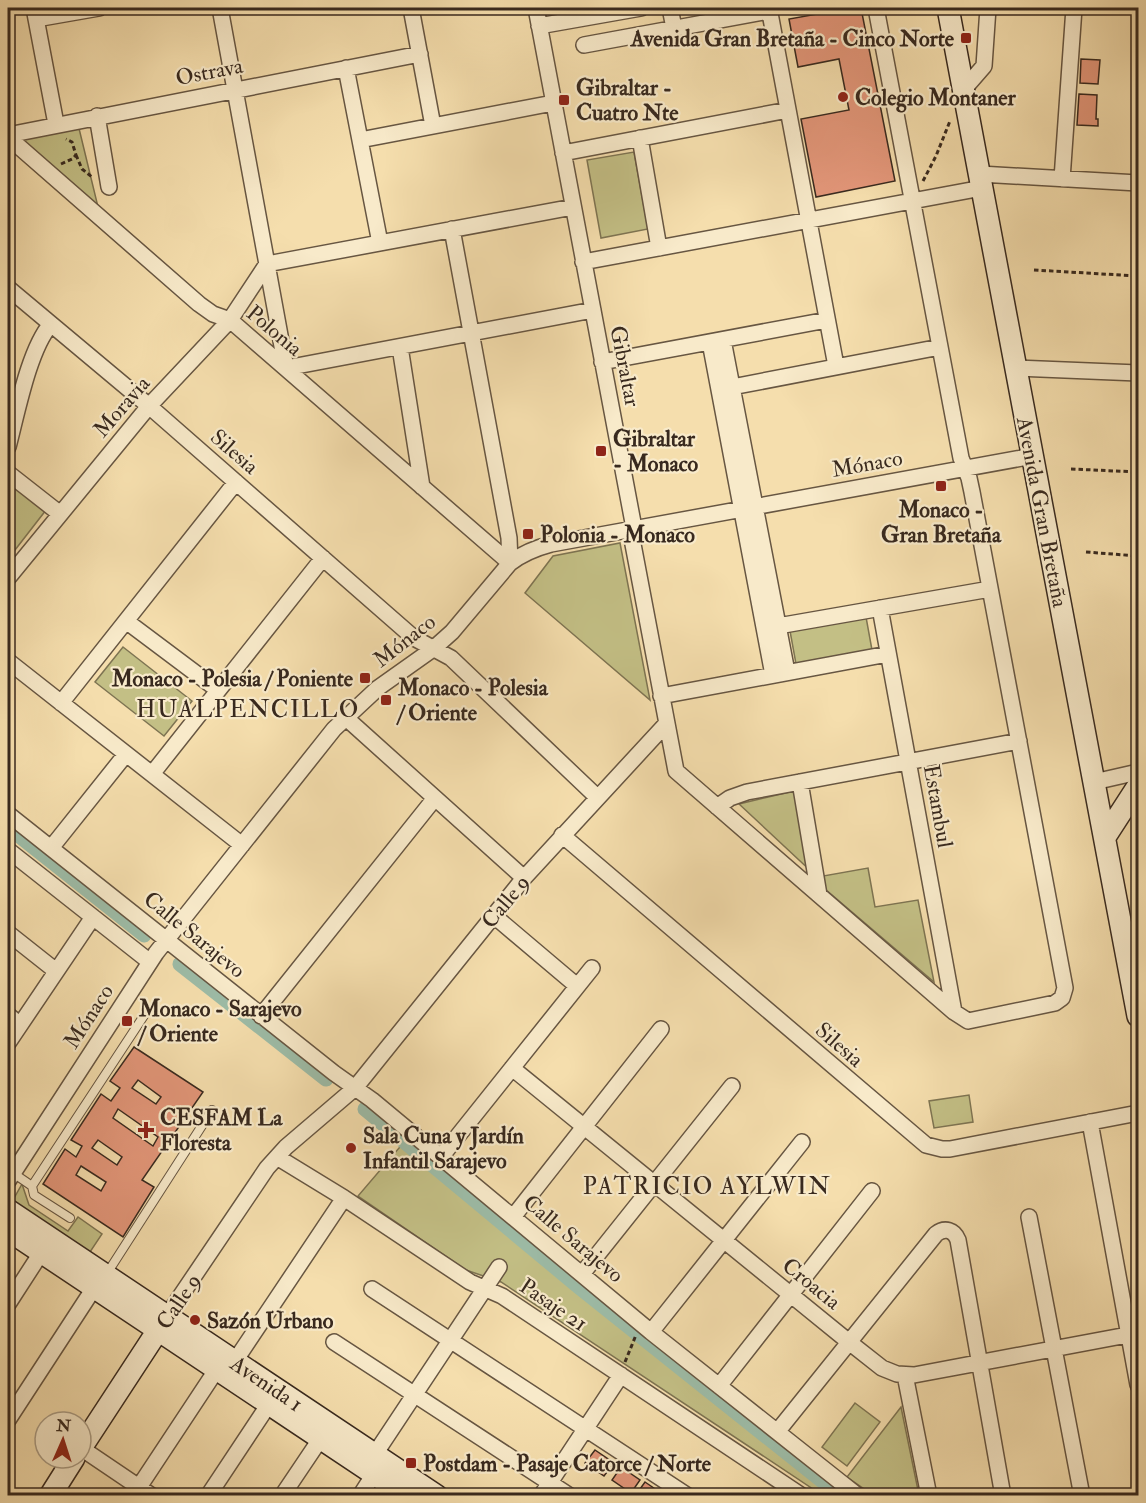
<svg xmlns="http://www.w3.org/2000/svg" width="1146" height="1503" viewBox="0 0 1146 1503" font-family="'IM FELL Double Pica',serif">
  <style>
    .green { fill: #c3bf85; stroke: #7e7452; stroke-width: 1.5 }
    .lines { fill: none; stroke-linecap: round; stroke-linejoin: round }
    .canal { stroke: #9dbca7; stroke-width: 15 }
    .building { fill: #e39679; stroke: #38291e; stroke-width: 1.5; fill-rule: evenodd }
    .lane-casing { stroke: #675642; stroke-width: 10 }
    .street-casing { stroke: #675642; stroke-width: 18 }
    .secondary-casing { stroke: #38291e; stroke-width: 24 }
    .path { stroke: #38291e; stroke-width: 3; stroke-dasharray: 4.5 3; stroke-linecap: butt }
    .lane { stroke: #f8eaca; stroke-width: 8 }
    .street { stroke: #f8eaca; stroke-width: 15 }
    .secondary { stroke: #f8eaca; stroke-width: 21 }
    .poi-dot { fill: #8f2418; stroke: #f8eaca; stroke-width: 2 }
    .labels { text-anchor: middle; stroke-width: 4.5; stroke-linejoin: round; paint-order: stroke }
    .poi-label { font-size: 22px; font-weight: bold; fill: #38291e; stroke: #f8eaca; text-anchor: start }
    .street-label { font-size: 22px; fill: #38291e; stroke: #f8eaca }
    .neighbourhood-label { font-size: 24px; letter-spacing: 1.5px; fill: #38291e; stroke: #f8eaca }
  </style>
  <rect width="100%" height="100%" fill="#f5dead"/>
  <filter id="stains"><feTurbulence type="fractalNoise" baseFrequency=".00333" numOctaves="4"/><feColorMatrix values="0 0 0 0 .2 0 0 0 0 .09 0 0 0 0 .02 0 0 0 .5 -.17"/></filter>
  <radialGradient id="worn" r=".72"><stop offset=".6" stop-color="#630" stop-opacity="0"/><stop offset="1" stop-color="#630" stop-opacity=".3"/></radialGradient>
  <path class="green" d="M 76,116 L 99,211 L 8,130 Z
    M 634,152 L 648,229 L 601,238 L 587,160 Z
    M 8,479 L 46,510 L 8,559 Z
    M 620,543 L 650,700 L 525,593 L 553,556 Z
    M 866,617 L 872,650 L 796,664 L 790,631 Z
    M 123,647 L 192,701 L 164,736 L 95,682 Z
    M 794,791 L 814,874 L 739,804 Z
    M 868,868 L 875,907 L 918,900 L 934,982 L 825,889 L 823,876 Z
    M 969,1095 L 973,1122 L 934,1128 L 929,1101 Z
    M 405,1141 L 849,1495 L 822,1495 L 501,1282 L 466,1270 L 358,1196 Z
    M 22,1184 L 29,1205 L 68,1231 L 78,1217 L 102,1234 L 86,1258 L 15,1211 L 13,1200 Z
    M 855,1403 L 880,1422 L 847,1466 L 822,1447 Z
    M 901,1407 L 919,1495 L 873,1495 L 847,1477 Z"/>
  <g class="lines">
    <path class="canal" d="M 8,827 L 144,935
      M 180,964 L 326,1079
      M 365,1109 L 579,1287 L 841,1496"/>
  </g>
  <path class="building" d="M 851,8 L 861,8 L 895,181 L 816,197 L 801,119 L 849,110 L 839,59 L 798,67 L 789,19 Z
    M 1081,59 L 1100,60 L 1098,84 L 1080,83 Z
    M 1079,94 L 1097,95 L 1096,119 L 1098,119 L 1098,126 L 1077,125 Z
    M 134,1047 L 203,1092 L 142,1180 L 154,1187 L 123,1237 L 43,1184 L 65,1149 L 76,1157 L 82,1146 L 71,1140 L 101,1094 L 111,1101 L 120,1088 L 110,1081 ZM 138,1080 L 161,1097 L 156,1104 L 132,1088 ZM 118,1109 L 158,1137 L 153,1146 L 113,1118 ZM 98,1140 L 122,1157 L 117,1165 L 92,1148 ZM 81,1166 L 106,1182 L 101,1191 L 76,1175 Z
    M 595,1450 L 614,1463 L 604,1476 L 585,1463 Z
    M 621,1467 L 640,1480 L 631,1493 L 612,1480 Z
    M 645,1482 L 664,1495 L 635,1496 Z"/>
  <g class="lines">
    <defs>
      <path id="lane" d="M 13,1173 L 32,1186 L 34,1195 L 70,1218
        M 32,1186 L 145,1014
        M 106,1275 L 212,1110"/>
      <path id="street" d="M 34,8 L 56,124
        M 220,8 L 286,368 L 593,310
        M 411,8 L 433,126
        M 536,8 L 634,528 L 632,539 L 676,771 L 954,1012 L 968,1021 L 1055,1003 L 1062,998 L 1065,988 L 972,492 L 969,478 L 961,458 L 876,8
        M 670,8 L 674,28
        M 769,8 L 836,366
        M 36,19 L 99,8
        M 539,26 L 641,8
        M 584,45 L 769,11
        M 346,68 L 380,243
        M 964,89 L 984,66 L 988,8
        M 97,116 L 109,187
        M 8,135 L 420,54
        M 8,137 L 199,304 L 213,314 L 230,320 L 510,563
        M 640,138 L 659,248
        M 360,140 L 553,103
        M 563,153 L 788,110
        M 980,174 L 1138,183
        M 1062,179 L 1074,8
        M 452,229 L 509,538 L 510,563
        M 583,262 L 982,188
        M 8,288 L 149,406 L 414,638 L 451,658 L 597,797
        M 723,340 L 787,672
        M 710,342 L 773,675
        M 400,347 L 422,487
        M 602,362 L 827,320
        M 1016,368 L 1138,373
        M 732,387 L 940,347
        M 8,447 C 17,413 29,349 51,324
        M 8,473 L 59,513
        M 8,578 L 149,406 L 230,320 L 267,264 L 573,207
        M 880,608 L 954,1012
        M 126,621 L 218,690
        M 778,626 L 990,589
        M 8,661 L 242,845
        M 661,696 L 888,654
        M 61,703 L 236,482
        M 345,717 L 524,878
        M 152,774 L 323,558
        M 800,782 L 819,895
        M 1094,782 L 1138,772
        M 717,807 L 730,798 L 747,792 L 1019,741
        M 8,814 L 334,1073 L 372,1100 L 651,1332 L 858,1496
        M 562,835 L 926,1145 L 942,1149 L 950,1149 L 1138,1113
        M 51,848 L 126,754
        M 8,850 L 150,962
        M 493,915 L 577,986
        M 1122,931 L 1138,928
        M 8,933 L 56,971
        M 8,1015 L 20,1025
        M 261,1016 L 435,798
        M 8,1043 L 93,917
        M 512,1068 L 849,1342 L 882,1368 L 897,1374 L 914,1375 L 1138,1333
        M 1090,1122 L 1138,1385
        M 277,1157 L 344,1198 L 470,1282 L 502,1296 L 802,1496
        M 441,1157 L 592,968
        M 8,1181 L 156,953 L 334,729 L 378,688 L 433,649 L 452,632 L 510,563 C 523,553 536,548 551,544 L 1033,456
        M 513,1217 L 661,1029
        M 1029,1217 L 1082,1496
        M 582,1274 L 732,1086
        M 372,1289 L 688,1496
        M 8,1304 L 41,1253
        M 167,1316 L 267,1168 L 286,1147 L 355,1088 L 524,878 L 666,724
        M 651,1332 L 802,1142
        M 334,1342 L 570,1496
        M 235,1361 L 344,1198
        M 905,1375 L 929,1496
        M 719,1386 L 872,1191
        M 8,1420 L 94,1288
        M 777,1432 L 936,1234 C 945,1227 954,1230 958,1240 L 1003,1496
        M 81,1448 L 152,1496
        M 139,1487 L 217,1369
        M 208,1496 L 269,1404
        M 282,1496 L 321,1438
        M 360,1496 L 374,1474 L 375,1454 L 499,1267
        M 541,1496 L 621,1375"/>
      <path id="secondary" d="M 948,8 L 1138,1016
        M 1105,837 L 1138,786
        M 8,1210 L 437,1496
        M 8,1230 L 407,1496
        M 81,1448 L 166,1318
        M 50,1496 L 74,1458"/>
    </defs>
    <use href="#lane" class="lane-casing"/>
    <use href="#street" class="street-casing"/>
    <use href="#secondary" class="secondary-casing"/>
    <path class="path" d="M 76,155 L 82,169 L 92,177
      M 61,164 L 72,159 L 76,155 L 72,142 L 66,139
      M 923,181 L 936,156 L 950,121
      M 1034,270 L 1138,276
      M 1071,469 L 1138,472
      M 1086,552 L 1138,556
      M 625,1362 L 636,1335"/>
    <use href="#lane" class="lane"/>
    <use href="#street" class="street"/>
    <use href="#secondary" class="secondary"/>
  </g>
  <g class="poi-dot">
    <rect x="960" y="32" width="12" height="12" rx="3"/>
    <circle cx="843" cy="97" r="6"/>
    <rect x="558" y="94" width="12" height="12" rx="3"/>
    <rect x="595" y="445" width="12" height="12" rx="3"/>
    <rect x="935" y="480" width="12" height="12" rx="3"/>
    <rect x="522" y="528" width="12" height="12" rx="3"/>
    <rect x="359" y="672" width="12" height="12" rx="3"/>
    <rect x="380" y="694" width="12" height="12" rx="3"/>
    <rect x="121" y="1015" width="12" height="12" rx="3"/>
    <path d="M143 1121h6v6h6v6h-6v6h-6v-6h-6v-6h6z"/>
    <circle cx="351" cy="1148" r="6"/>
    <circle cx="195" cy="1320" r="6"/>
    <rect x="405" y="1457" width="12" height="12" rx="3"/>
  </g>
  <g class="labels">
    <g class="poi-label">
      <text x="954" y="46" text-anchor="end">Avenida Gran Bretaña - Cinco Norte</text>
      <text x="576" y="95">Gibraltar -<tspan x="576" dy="25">Cuatro Nte</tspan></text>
      <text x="855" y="105">Colegio Montaner</text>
      <text x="613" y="446">Gibraltar<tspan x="613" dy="25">- Monaco</tspan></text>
      <text x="941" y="517" text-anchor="middle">Monaco -<tspan x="941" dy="25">Gran Bretaña</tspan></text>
      <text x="540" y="542">Polonia - Monaco</text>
      <text x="353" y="686" text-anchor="end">Monaco - Polesia / Poniente</text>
      <text x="398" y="695">Monaco - Polesia<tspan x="398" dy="25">/ Oriente</tspan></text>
      <text x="139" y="1016">Monaco - Sarajevo<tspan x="139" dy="25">/ Oriente</tspan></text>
      <text x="160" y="1125">CESFAM La<tspan x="160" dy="25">Floresta</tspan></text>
      <text x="363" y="1143">Sala Cuna y Jardín<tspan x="363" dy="25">Infantil Sarajevo</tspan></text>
      <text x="207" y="1328">Sazón Urbano</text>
      <text x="423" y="1471">Postdam - Pasaje Catorce / Norte</text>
    </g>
    <g class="street-label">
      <text transform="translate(209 71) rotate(-11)" y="8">Ostrava</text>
      <text transform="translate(275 330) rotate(40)" y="8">Polonia</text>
      <text transform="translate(626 366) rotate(79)" y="8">Gibraltar</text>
      <text transform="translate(121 406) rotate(-49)" y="8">Moravia</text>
      <text transform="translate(235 451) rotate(41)" y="8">Silesia</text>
      <text transform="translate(867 463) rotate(-10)" y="8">Mónaco</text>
      <text transform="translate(1043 512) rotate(79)" y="8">Avenida Gran Bretaña</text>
      <text transform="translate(404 640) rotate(-38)" y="8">Mónaco</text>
      <text transform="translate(939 806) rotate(80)" y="8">Estambul</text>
      <text transform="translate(505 901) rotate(-50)" y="8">Calle 9</text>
      <text transform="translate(195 934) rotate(39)" y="8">Calle Sarajevo</text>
      <text transform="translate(88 1016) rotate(-57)" y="8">Mónaco</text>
      <text transform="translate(840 1044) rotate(41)" y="8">Silesia</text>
      <text transform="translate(574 1238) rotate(40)" y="8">Calle Sarajevo</text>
      <text transform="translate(812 1283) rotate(39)" y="8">Croacia</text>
      <text transform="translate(178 1301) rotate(-56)" y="8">Calle 9</text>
      <text transform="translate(554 1304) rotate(34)" y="8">Pasaje 21</text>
      <text transform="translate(267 1383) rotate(34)" y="8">Avenida 1</text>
    </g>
    <g class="neighbourhood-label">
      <text x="248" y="717">HUALPENCILLO</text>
      <text x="707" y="1194">PATRICIO AYLWIN</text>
    </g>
  </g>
  <rect width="1146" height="1503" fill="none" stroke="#f5dead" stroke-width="30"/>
  <rect x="9" y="9" width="1128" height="1485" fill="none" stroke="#38291e" stroke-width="3"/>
  <rect x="15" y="15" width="1116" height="1473" fill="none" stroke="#38291e" stroke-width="1.5"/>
  <g transform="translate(63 1440) rotate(3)"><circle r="28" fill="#f8eaca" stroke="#ab9d85" stroke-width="1.5"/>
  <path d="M0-4.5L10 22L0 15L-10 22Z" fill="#8f2418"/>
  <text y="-9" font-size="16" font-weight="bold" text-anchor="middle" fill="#38291e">N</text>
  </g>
  <rect width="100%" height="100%" filter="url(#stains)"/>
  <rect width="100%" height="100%" fill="url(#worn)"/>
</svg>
